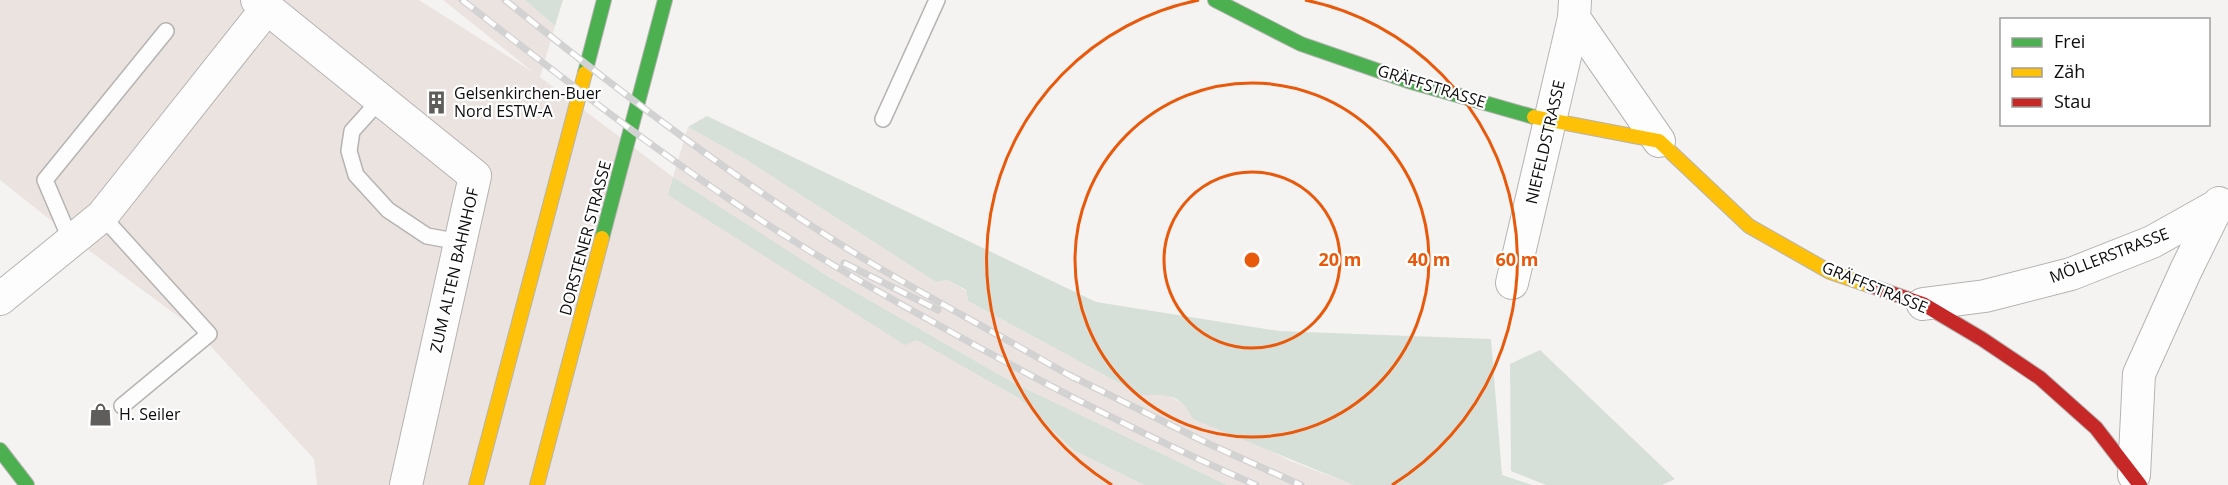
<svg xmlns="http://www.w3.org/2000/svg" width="2228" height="485" viewBox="0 0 2228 485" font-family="'Open Sans',sans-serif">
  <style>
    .built { fill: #ebe3e0 }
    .green { fill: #d6e0d8 }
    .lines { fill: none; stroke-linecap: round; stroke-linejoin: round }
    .lane-casing { stroke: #b5b4b2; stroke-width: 18 }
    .street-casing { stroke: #b5b4b2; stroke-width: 34 }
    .fast-casing { stroke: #b5b4b2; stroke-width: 16 }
    .slow-casing { stroke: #b5b4b2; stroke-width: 16 }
    .jam-casing { stroke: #b5b4b2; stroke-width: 16 }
    .lane { stroke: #fefdfd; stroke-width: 15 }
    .street { stroke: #fefdfd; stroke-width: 32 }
    .fast { stroke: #4caf50; stroke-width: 14 }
    .slow { stroke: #ffc107; stroke-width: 14 }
    .jam { stroke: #c62828; stroke-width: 14 }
    .rail-casing { stroke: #d3d2d2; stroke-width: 7 }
    .rail { stroke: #fff; stroke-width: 4.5; stroke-dasharray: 14; stroke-linecap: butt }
    .ring { fill: none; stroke: #e8590c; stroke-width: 3 }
    .labels { text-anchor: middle; stroke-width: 4.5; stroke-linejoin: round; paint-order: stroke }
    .street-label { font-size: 16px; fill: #0e0c0c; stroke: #fff }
    .poi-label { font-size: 16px; fill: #0e0c0c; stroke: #fff; text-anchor: start }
    .centre { fill: #e8590c; stroke: #fff; stroke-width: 3 }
    .ring-label { font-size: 18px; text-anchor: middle; font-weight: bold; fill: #e8590c; stroke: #fff; stroke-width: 4.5; stroke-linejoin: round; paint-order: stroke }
  </style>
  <rect width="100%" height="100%" fill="#f5f3f1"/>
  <path class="built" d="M 0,0 L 419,0 L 533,72 L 443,0 L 525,0 L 555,26 L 540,77 L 673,177 L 688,127 L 745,159 L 936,282 L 947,280 L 966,291 L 968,301 L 1141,395 L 1167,395 L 1288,460 L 1353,485 L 1227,485 L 1014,383 L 829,277 L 673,178 L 669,195 L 1020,399 L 1073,450 L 1144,485 L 317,485 L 314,459 L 194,328 L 91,252 L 0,180 Z"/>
  <path class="green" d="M 525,0 L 563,0 L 555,26 Z
    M 707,116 L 1096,302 L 1279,331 L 1491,339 L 1502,475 L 1532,485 L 1353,485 L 1193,419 C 1180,393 1168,395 1141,395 L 968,301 L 966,290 L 947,280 L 936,282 L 745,159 L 688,127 Z
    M 673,177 L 829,277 L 1014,383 L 1227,485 L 1144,485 L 1073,450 L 1020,399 L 917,340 L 905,345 L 668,195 Z
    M 1540,350 L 1675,479 L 1662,485 L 1546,485 L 1511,471 L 1510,364 Z"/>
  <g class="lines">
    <defs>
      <path id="lane" d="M 380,100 L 352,131 L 349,151 L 356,175 L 388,210 L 427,236 L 460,242
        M 883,119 L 937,0
        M 102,216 L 209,334 L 122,406
        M 71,241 L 45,180 L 166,31"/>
      <path id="street" d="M 267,8 L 475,176 L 406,485
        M 1574,18 L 1659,141
        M 1512,283 L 1574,18 L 1575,0
        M 0,299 L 102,216 L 267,8 L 257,0
        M 1923,304 L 1985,296 L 2071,274 L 2152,242 L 2218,205
        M 2134,475 L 2139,374 L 2186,270 L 2219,203"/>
      <path id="fast" d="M 1215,0 L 1301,44 L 1408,81 L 1534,117
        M 585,73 L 604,0
        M 602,238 L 665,0
        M 0,450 L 27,485"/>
      <path id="slow" d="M 1534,117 L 1659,141 L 1749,226 L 1830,272 L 1871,286
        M 476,485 L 585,73
        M 537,485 L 602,238"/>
      <path id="jam" d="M 1871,286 L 1923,304 L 1982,339 L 2040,378 L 2096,428 L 2140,485"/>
    </defs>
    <use href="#lane" class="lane-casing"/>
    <use href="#street" class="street-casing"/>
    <use href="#fast" class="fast-casing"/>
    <use href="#slow" class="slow-casing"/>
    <use href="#jam" class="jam-casing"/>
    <use href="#lane" class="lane"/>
    <use href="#street" class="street"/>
    <use href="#fast" class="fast"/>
    <use href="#slow" class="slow"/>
    <use href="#jam" class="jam"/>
    <defs>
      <path id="rail" d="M 462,0 C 550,68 637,137 729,199 C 798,246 869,287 942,327 C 1044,384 1148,438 1256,485
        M 505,0 C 625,96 748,190 881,269 C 944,306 1010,341 1074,378
        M 844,263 L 938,310
        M 1067,374 L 1207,443 L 1301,485"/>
    </defs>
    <use href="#rail" class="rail-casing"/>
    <use href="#rail" class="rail"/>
  </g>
  <g class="ring">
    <circle cx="1252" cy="260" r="88"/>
    <circle cx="1252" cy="260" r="177"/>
    <path d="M1112 485A265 265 0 0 1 1199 0M1305 0A265 265 0 0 1 1392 485"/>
  </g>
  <defs>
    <symbol id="building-bare" viewBox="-9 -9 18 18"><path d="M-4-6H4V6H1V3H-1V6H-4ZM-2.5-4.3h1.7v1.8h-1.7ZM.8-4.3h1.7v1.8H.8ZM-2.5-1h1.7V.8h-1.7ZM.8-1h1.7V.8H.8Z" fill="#5f5d5c" stroke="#fff" stroke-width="2.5" paint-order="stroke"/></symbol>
    <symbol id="shop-bare" viewBox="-9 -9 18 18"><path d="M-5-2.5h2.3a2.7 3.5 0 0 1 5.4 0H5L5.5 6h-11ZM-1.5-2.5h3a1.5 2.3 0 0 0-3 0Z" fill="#5f5d5c" stroke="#fff" stroke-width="2.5" paint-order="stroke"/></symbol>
  </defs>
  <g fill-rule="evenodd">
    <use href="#building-bare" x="420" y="86" width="33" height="33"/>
    <use href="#shop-bare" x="84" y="398" width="33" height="33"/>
  </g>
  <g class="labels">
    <g class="street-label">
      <text transform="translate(1432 86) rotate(17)" y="6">GRÄFFSTRASSE</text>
      <text transform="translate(1545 142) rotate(-77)" y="6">NIEFELDSTRASSE</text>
      <text transform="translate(585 238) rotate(-75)" y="6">DORSTENER STRASSE</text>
      <text transform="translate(2109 255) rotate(-21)" y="6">MÖLLERSTRASSE</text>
      <text transform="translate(454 270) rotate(-77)" y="6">ZUM ALTEN BAHNHOF</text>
      <text transform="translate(1875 287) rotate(22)" y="6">GRÄFFSTRASSE</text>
    </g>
    <g class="poi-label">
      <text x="454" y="99">Gelsenkirchen-Buer<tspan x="454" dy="18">Nord ESTW-A</tspan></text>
      <text x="119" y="420">H. Seiler</text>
    </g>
  </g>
  <circle cx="1252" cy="260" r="9" class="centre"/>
  <g class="ring-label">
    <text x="1340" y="266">20 m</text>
    <text x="1429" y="266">40 m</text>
    <text x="1517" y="266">60 m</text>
  </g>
  <rect x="2000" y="18" width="210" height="108" fill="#ffffff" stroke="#9f9e9e" stroke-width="1.5"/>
  <rect x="2012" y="38" width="30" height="9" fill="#4caf50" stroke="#9f9e9e" stroke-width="1.5"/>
  <text x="2054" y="48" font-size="18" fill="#0e0c0c">Frei</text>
  <rect x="2012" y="68" width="30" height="9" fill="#ffc107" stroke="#9f9e9e" stroke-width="1.5"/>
  <text x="2054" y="78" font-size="18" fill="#0e0c0c">Zäh</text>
  <rect x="2012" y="98" width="30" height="9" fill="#c62828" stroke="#9f9e9e" stroke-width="1.5"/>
  <text x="2054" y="108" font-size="18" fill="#0e0c0c">Stau</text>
</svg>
